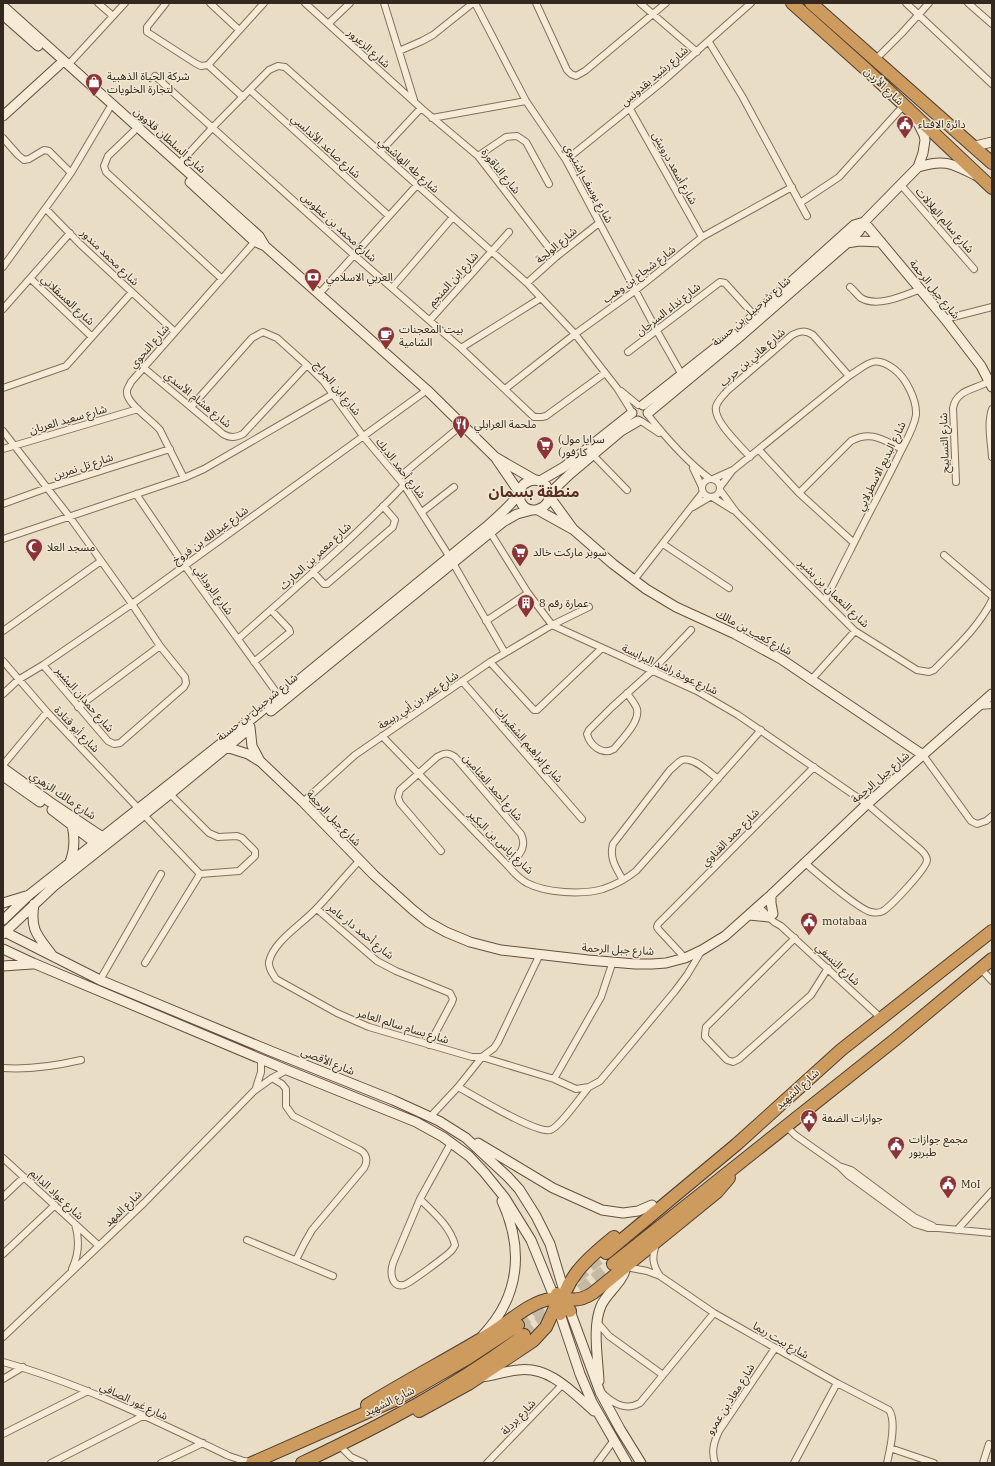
<svg xmlns="http://www.w3.org/2000/svg" width="995" height="1466" viewBox="0 0 995 1466" font-family="'IBM Plex Serif','Noto Sans Arabic',serif">
  <style>
    .lines { fill: none; stroke-linecap: round; stroke-linejoin: round }
    .highway-tunnel { stroke: #c5b9a4; stroke-width: 12; stroke-dasharray: 12 6; stroke-linecap: butt }
    .street-casing { stroke: #82705d; stroke-width: 8 }
    .secondary-casing { stroke: #645140; stroke-width: 11 }
    .highway-casing { stroke: #503f31; stroke-width: 14 }
    .street { stroke: #f5ebd7; stroke-width: 6 }
    .secondary { stroke: #f5ebd7; stroke-width: 9 }
    .highway { stroke: #ce9b5f; stroke-width: 12 }
    .labels { text-anchor: middle; stroke-width: 3; stroke-linejoin: round; paint-order: stroke }
    .street-label { font-size: 11px; fill: #34291f; stroke: #f1e8d4 }
    .poi-label { font-size: 11px; fill: #34291f; stroke: #f1e8d4; text-anchor: start }
    .district-label { font-size: 15px; font-weight: bold; fill: #5b2e24; stroke: #f1e8d4 }
  </style>
  <rect width="100%" height="100%" fill="#e9ddc5"/>
  <g class="lines">
    <path class="highway-tunnel" d="M 576,1278 L 606,1253
      M 518,1325 L 548,1301
      M 524,1335 L 613,1264"/>
    <defs>
      <path id="street" d="M 98,3 L 113,16
        M 166,3 L 147,27 L 147,32 L 195,63 L 201,66 L 208,65
        M 210,3 L 239,30
        M 305,3 L 421,108 L 478,156 L 556,257
        M 384,3 L 414,100
        M 475,3 L 526,101 L 566,160 L 657,331 L 682,375
        M 536,3 L 567,70 L 571,74 L 576,76 L 585,71 L 666,3
        M 640,3 L 697,52
        M 906,3 L 992,84
        M 968,3 L 992,24
        M 328,24 L 350,3
        M 709,42 L 742,96 L 807,216
        M 399,51 L 422,41 L 433,35 L 473,3
        M 875,60 L 902,33 L 929,3
        M 68,65 L 125,3
        M 208,65 L 264,3
        M 208,65 L 243,97
        M 155,76 L 354,255 L 461,348 L 534,417 L 542,417 L 546,416 L 605,373
        M 250,90 L 389,216
        M 630,109 L 702,237
        M 432,118 L 526,101
        M 134,131 L 108,156 L 104,166 L 106,172 L 221,278
        M 3,138 L 18,155 L 24,160 L 29,159 L 44,150 L 49,151 L 71,173
        M 380,152 L 421,108
        M 478,156 L 506,137 L 517,136 L 526,142 L 549,184
        M 566,160 L 661,83 L 751,3
        M 179,164 L 213,127 L 269,70 L 278,66 L 285,67 L 527,283 L 575,334 L 617,388 L 632,412
        M 901,185 L 974,269
        M 800,203 L 839,177 L 904,105
        M 46,209 L 80,244 L 175,332
        M 3,267 L 71,173 L 109,109
        M 31,279 L 91,336
        M 527,283 L 556,257 L 599,223
        M 850,287 C 854,290 857,295 861,298 C 877,308 905,295 921,289
        M 392,288 L 453,217
        M 319,294 L 417,185
        M 3,309 L 70,233
        M 945,319 L 992,307
        M 430,320 L 509,232
        M 461,348 L 541,298
        M 628,352 L 720,282 L 725,283 L 754,315
        M 144,368 L 223,434 C 230,438 235,438 243,434 L 307,365
        M 3,388 L 66,366 L 132,292
        M 505,389 L 575,334 L 636,290 L 702,237 L 792,187
        M 621,391 L 638,405
        M 191,407 L 252,338 L 263,332 L 277,338 L 307,365 L 324,382 L 363,436 L 404,485 L 449,556
        M 992,409 C 987,424 991,441 992,457
        M 648,415 C 667,439 686,461 710,479
        M 641,421 L 659,433
        M 3,431 L 69,516 L 132,604 L 160,646 L 185,677 L 186,683 L 184,687 L 120,743 L 114,744 L 108,741 L 43,665
        M 3,449 L 138,409
        M 759,450 L 799,493 L 854,543
        M 593,455 L 627,490
        M 750,457 C 741,446 713,421 716,407 C 717,401 723,396 727,391 L 792,335 C 800,331 805,330 813,335 L 849,376
        M 693,468 L 702,487
        M 184,478 L 160,430 C 153,421 125,403 127,391 C 127,388 130,385 131,382 L 257,239
        M 398,478 L 462,425
        M 713,479 L 733,470 L 849,376 C 868,364 874,354 894,369 C 906,378 917,400 916,415 C 914,429 904,444 898,457 C 883,488 866,518 851,549 C 842,566 834,583 825,600
        M702 488a9 9 0 1 1 18 0a9 9 0 1 1-18 0Z
        M 956,482 L 953,408 C 957,388 977,390 991,380
        M 720,487 L 732,471
        M 720,490 L 736,512 L 855,631 L 917,670 L 929,672 L 934,670 C 954,649 979,627 992,600
        M 799,493 L 851,441 C 871,430 883,440 902,449
        M 136,494 L 185,566 L 279,696
        M 712,497 L 733,510
        M 3,504 L 47,488 L 170,449
        M 693,507 L 710,497
        M 422,512 L 454,487
        M 490,532 L 528,593 L 552,625 L 697,691 L 738,715 L 867,804 L 921,850 C 924,853 927,856 927,860 C 927,868 891,906 883,911 C 880,913 876,913 871,912 C 859,910 817,873 805,863
        M 3,539 L 184,478 L 204,469 L 333,394
        M 663,544 L 729,588
        M 944,555 L 992,596
        M 453,563 L 505,653
        M 313,572 L 324,584 L 327,584 L 393,527 L 395,520 L 383,506
        M 634,580 L 703,492
        M 486,621 L 528,593
        M 3,631 L 101,561
        M 238,639 C 294,589 352,540 404,485
        M 3,661 L 47,712 L 138,808
        M 254,662 L 290,632 L 289,629 L 271,610
        M 490,662 L 534,710 L 537,710 L 602,648
        M 812,679 L 855,631
        M 462,681 L 582,819
        M 627,693 C 630,698 635,703 637,709 C 640,722 622,739 614,749 C 602,756 590,745 587,734 L 589,730 L 612,707 L 652,671 L 691,630
        M 3,694 L 18,680 L 43,665 L 132,604 L 427,390
        M 979,706 L 992,705
        M 78,707 L 160,646
        M 382,736 L 509,867 C 514,873 520,879 527,883 C 546,893 582,895 603,889 C 615,885 626,879 636,871 L 761,730
        M 923,755 L 971,821 L 977,824 L 986,821 L 992,816
        M 3,765 L 47,712
        M 303,802 L 355,755 L 490,662 L 552,625 L 589,607
        M 144,815 L 200,874 L 239,871 L 255,856 L 255,851 L 242,838 L 237,836 L 218,837 L 209,833 L 170,794
        M 441,851 L 400,803 L 398,797 L 400,790 L 437,757 C 444,753 447,752 455,757 L 521,834 C 528,849 517,856 509,867
        M 359,861 C 345,876 332,892 318,907 C 304,923 273,941 269,962 C 268,968 273,974 276,979 L 337,1013 L 369,1027 L 472,1057 L 482,1057 L 494,1048 L 498,1042 L 540,954
        M 623,880 C 616,868 609,858 613,844 L 670,770 C 674,767 678,762 682,760 C 693,756 710,773 718,779
        M 758,906 L 774,922 L 781,926 L 881,1018
        M 317,909 L 377,961 L 396,971 L 450,993 L 453,999 L 452,1002 L 429,1045
        M 795,938 L 706,1027 L 705,1034 L 705,1037 L 727,1060 L 733,1062 L 739,1059 L 811,995 L 828,968
        M 685,958 L 659,930 L 657,927 L 658,924 L 814,767
        M 145,963 L 200,874
        M 981,969 L 992,981
        M 100,980 L 161,874
        M 3,1068 C 30,1070 55,1066 81,1060
        M 272,1078 L 282,1084 L 286,1089 L 286,1106 L 293,1116 L 360,1150 C 367,1154 368,1161 364,1168 L 312,1230 L 304,1244 L 296,1260
        M 554,1079 L 601,997 L 613,961
        M 458,1087 C 473,1095 536,1134 550,1130 C 559,1128 581,1096 589,1087
        M 256,1088 L 261,1072 L 261,1059
        M 430,1117 L 458,1087 L 482,1057 L 554,1079 L 576,1089 L 589,1087 L 600,1081 L 675,991 L 687,975 L 702,950
        M 786,1126 L 795,1135 L 839,1166 L 848,1175 L 915,1224 L 928,1228 L 938,1228 L 992,1233
        M 3,1158 L 98,1245
        M 839,1166 L 851,1170 L 914,1217 L 933,1226
        M 3,1197 L 24,1177
        M 420,1199 C 433,1212 450,1226 455,1245 C 454,1247 453,1249 452,1250 C 448,1255 410,1283 404,1285 C 391,1288 390,1272 393,1263 L 420,1199 L 451,1143
        M 957,1230 L 992,1191
        M 247,1240 L 333,1276
        M 656,1244 C 652,1257 652,1264 660,1276
        M 3,1254 L 55,1205
        M 626,1267 L 647,1271 L 660,1276 L 714,1313 L 837,1383 L 889,1410 C 897,1422 890,1450 887,1463
        M 72,1269 C 79,1254 80,1240 75,1224
        M 597,1322 L 609,1336 L 663,1375
        M 3,1337 L 144,1203 L 254,1091 L 272,1078 L 287,1070
        M 3,1362 C 82,1384 156,1421 229,1456 L 244,1461 L 254,1462
        M 3,1379 L 23,1367
        M 603,1394 C 614,1404 626,1411 640,1403 L 714,1313
        M 3,1434 L 88,1391
        M 339,1445 L 351,1457 L 364,1463
        M 890,1448 L 934,1463
        M 51,1463 L 143,1416
        M 161,1463 L 203,1443
        M 487,1463 L 563,1384
        M 597,1463 L 614,1440
        M 715,1463 C 711,1451 714,1442 719,1431 L 775,1348
        M 794,1463 L 837,1383
        M 983,1463 L 989,1444"/>
      <path id="secondary" d="M 3,6 L 259,236 L 265,246 L 427,390 L 495,457 L 535,480
        M 3,15 L 38,46
        M 3,116 L 59,65
        M 975,146 L 992,142
        M 918,167 C 944,159 951,163 975,175
        M 190,182 L 254,241 L 265,246
        M 864,222 L 945,319 L 981,366 L 992,387
        M 847,243 L 859,241 L 881,242
        M 750,319 L 854,225 L 864,222
        M 643,405 L 733,334
        M 648,413 L 737,339 L 847,243 L 859,231 L 864,222 L 918,167 L 923,153 L 925,140 L 924,135 L 916,119
        M 497,460 L 519,492
        M 540,481 L 564,467 L 632,413
        M 549,494 L 570,474 L 621,431 L 638,421
        M 549,496 L 573,529
        M 538,510 L 574,530 L 613,564 L 646,589 L 676,607 L 735,634 L 781,659 L 923,755
        M 271,711 L 503,522 L 517,514 L 532,510
        M 250,727 L 252,746 L 260,761
        M 226,747 L 248,754 L 261,762 L 303,802 L 374,875 L 413,910 L 428,922 L 446,932 L 470,942 L 501,950 L 588,960 L 635,964 L 652,964 L 666,963 L 685,958 L 702,950 L 725,936 L 771,895 L 867,804 L 992,694
        M 3,768 L 50,802 L 107,840
        M 3,776 L 40,802
        M 52,810 L 99,846
        M 70,862 C 75,849 75,838 72,825
        M 771,895 L 771,903 L 773,914
        M 3,903 L 26,896
        M 34,904 C 30,930 37,935 52,955
        M 749,915 L 769,917
        M 3,920 L 29,895 L 233,734 L 486,527 C 495,519 513,504 518,494 C 521,490 521,487 524,484 C 528,481 532,480 536,480 C 541,481 546,484 548,489 C 557,510 520,521 519,494
        M 3,931 L 100,980 L 268,1050 L 393,1100 L 439,1121 L 466,1138 L 508,1177 L 519,1189 L 536,1216 L 550,1244 L 570,1311 L 600,1392 L 620,1429 L 641,1463
        M 3,934 L 54,886 L 170,794 L 244,733
        M 3,949 L 33,963 L 287,1070 L 416,1122 L 443,1137 L 469,1156 L 484,1172 L 505,1198 L 531,1240 L 555,1299 L 580,1374 L 592,1402 L 627,1463
        M 3,966 L 32,964
        M 478,1143 L 553,1188 L 602,1210 L 623,1213 L 638,1211 L 652,1205
        M 483,1335 C 520,1296 524,1249 502,1201
        M 481,1377 C 494,1376 505,1371 518,1370 C 550,1366 572,1392 594,1411
        M 599,1381 C 598,1358 592,1327 601,1306 C 607,1292 623,1283 626,1267"/>
      <path id="highway" d="M 792,3 L 868,71 L 992,188
        M 811,3 L 992,163
        M 606,1253 L 737,1144 L 841,1050 L 992,931
        M 613,1264 L 897,1038 L 992,959
        M 557,1294 C 569,1302 581,1301 593,1293 L 717,1192 L 729,1178
        M 560,1314 C 562,1280 589,1257 614,1237
        M 367,1405 C 407,1380 450,1358 491,1333 C 508,1323 531,1301 551,1299 C 560,1298 565,1305 570,1311
        M 419,1411 L 470,1383 L 533,1341 L 546,1327 L 558,1301
        M 252,1463 L 397,1399 L 468,1358 L 518,1325
        M 302,1463 C 378,1427 457,1386 524,1335"/>
    </defs>
    <use href="#street" class="street-casing"/>
    <use href="#secondary" class="secondary-casing"/>
    <use href="#highway" class="highway-casing"/>
    <use href="#street" class="street"/>
    <use href="#secondary" class="secondary"/>
    <use href="#highway" class="highway"/>
  </g>
  <defs>
    <symbol id="shop-pin" viewBox="-11 -11 22 30"><path d="M0 17L-7.5 6A9.5 9.5 0 1 1 7.5 6Z" fill="#8a3437" stroke="#f1e8d4"/><path d="M-5-2.5h2.3a2.7 3.5 0 0 1 5.4 0H5L5.5 6h-11ZM-1.5-2.5h3a1.5 2.3 0 0 0-3 0Z" fill="#fff"/></symbol>
    <symbol id="civic-pin" viewBox="-11 -11 22 30"><path d="M0 17L-7.5 6A9.5 9.5 0 1 1 7.5 6Z" fill="#8a3437" stroke="#f1e8d4"/><path d="M-.6-6.5H3V-4.5H.6V-3L4-1V1h2V6H-6V1h2V-1L-.6-3ZM-1.2 2.5V6h2.4V2.5Z" fill="#fff"/></symbol>
    <symbol id="bank-pin" viewBox="-11 -11 22 30"><path d="M0 17L-7.5 6A9.5 9.5 0 1 1 7.5 6Z" fill="#8a3437" stroke="#f1e8d4"/><path d="M-6-4H6V4H-6ZM0-2.3a2.3 2.3 0 1 0 0 4.6a2.3 2.3 0 1 0 0-4.6Z" fill="#fff"/></symbol>
    <symbol id="cafe-pin" viewBox="-11 -11 22 30"><path d="M0 17L-7.5 6A9.5 9.5 0 1 1 7.5 6Z" fill="#8a3437" stroke="#f1e8d4"/><path d="M-5.5-4.5H6V0H3Q3 3.5 0 3.5H-2.5Q-5.5 3.5-5.5 0ZM3-3.2v2h1.7v-2ZM-6 4.5H4V6H-6Z" fill="#fff"/></symbol>
    <symbol id="restaurant-pin" viewBox="-11 -11 22 30"><path d="M0 17L-7.5 6A9.5 9.5 0 1 1 7.5 6Z" fill="#8a3437" stroke="#f1e8d4"/><path d="M-5-6h1v4h1v-4h1v4h1v-4h1v5L-1.5 .5V6h-2V.5L-5-1ZM5-6V6H3V1.5H1.5Q1.5-4 5-6Z" fill="#fff"/></symbol>
    <symbol id="supermarket-pin" viewBox="-11 -11 22 30"><path d="M0 17L-7.5 6A9.5 9.5 0 1 1 7.5 6Z" fill="#8a3437" stroke="#f1e8d4"/><path d="M-6-5.5h2.5l.6 2H6L4.5 2H-2.5L-4.4-4H-6ZM-1.5 3.2a1.3 1.3 0 1 0 .1 0ZM3 3.2a1.3 1.3 0 1 0 .1 0Z" fill="#fff"/></symbol>
    <symbol id="mosque-pin" viewBox="-11 -11 22 30"><path d="M0 17L-7.5 6A9.5 9.5 0 1 1 7.5 6Z" fill="#8a3437" stroke="#f1e8d4"/><path d="M3.5-4.9A6 6 0 1 0 3.5 4.9A5 5 0 1 1 3.5-4.9Z" fill="#fff"/></symbol>
    <symbol id="building-pin" viewBox="-11 -11 22 30"><path d="M0 17L-7.5 6A9.5 9.5 0 1 1 7.5 6Z" fill="#8a3437" stroke="#f1e8d4"/><path d="M-4-6H4V6H1V3H-1V6H-4ZM-2.5-4.3h1.7v1.8h-1.7ZM.8-4.3h1.7v1.8H.8ZM-2.5-1h1.7V.8h-1.7ZM.8-1h1.7V.8H.8Z" fill="#fff"/></symbol>
  </defs>
  <g fill-rule="evenodd">
    <use href="#shop-pin" x="84" y="72" width="20" height="27"/>
    <use href="#civic-pin" x="895" y="114" width="20" height="27"/>
    <use href="#bank-pin" x="303" y="267" width="20" height="27"/>
    <use href="#cafe-pin" x="376" y="325" width="20" height="27"/>
    <use href="#restaurant-pin" x="451" y="414" width="20" height="27"/>
    <use href="#supermarket-pin" x="535" y="435" width="20" height="27"/>
    <use href="#mosque-pin" x="24" y="537" width="20" height="27"/>
    <use href="#supermarket-pin" x="510" y="542" width="20" height="27"/>
    <use href="#building-pin" x="516" y="593" width="20" height="27"/>
    <use href="#civic-pin" x="799" y="911" width="20" height="27"/>
    <use href="#civic-pin" x="799" y="1108" width="20" height="27"/>
    <use href="#civic-pin" x="886" y="1135" width="20" height="27"/>
    <use href="#civic-pin" x="938" y="1174" width="20" height="27"/>
  </g>
  <g class="labels">
    <g class="street-label">
      <text transform="translate(369 48) rotate(42)" y="4">شارع الزعرور</text>
      <text transform="translate(654 76) rotate(-41)" y="4">شارع رشيد بقدونس</text>
      <text transform="translate(884 86) rotate(43)" y="4">شارع الأردن</text>
      <text transform="translate(170 140) rotate(42)" y="4">شارع السلطان قلاوون</text>
      <text transform="translate(326 146) rotate(42)" y="4">شارع صاعد الأندلسي</text>
      <text transform="translate(409 165) rotate(42)" y="4">شارع طه الهاشمي</text>
      <text transform="translate(675 168) rotate(61)" y="4">شارع أسعد درويش</text>
      <text transform="translate(501 171) rotate(51)" y="4">شارع الناقورة</text>
      <text transform="translate(589 183) rotate(61)" y="4">شارع يوسف إشتيوي</text>
      <text transform="translate(945 220) rotate(49)" y="4">شارع سالم الهلالات</text>
      <text transform="translate(339 227) rotate(42)" y="4">شارع محمد بن غطوس</text>
      <text transform="translate(556 245) rotate(-40)" y="4">شارع الولجة</text>
      <text transform="translate(110 257) rotate(44)" y="4">شارع محمد مندور</text>
      <text transform="translate(639 274) rotate(-37)" y="4">شارع شجاع بن وهب</text>
      <text transform="translate(453 279) rotate(-48)" y="4">شارع ابن المنجم</text>
      <text transform="translate(935 289) rotate(51)" y="4">شارع جبل الرحمة</text>
      <text transform="translate(68 300) rotate(43)" y="4">شارع العسقلاني</text>
      <text transform="translate(668 309) rotate(-38)" y="4">شارع نداء السرحان</text>
      <text transform="translate(751 311) rotate(-41)" y="4">شارع شرحبيل بن حسنة</text>
      <text transform="translate(149 346) rotate(-49)" y="4">شارع النحوي</text>
      <text transform="translate(752 357) rotate(-41)" y="4">شارع هاني بن حرب</text>
      <text transform="translate(338 388) rotate(51)" y="4">شارع ابن الجراح</text>
      <text transform="translate(198 399) rotate(39)" y="4">شارع هشام الأسدي</text>
      <text transform="translate(68 419) rotate(-16)" y="4">شارع سعيد العريان</text>
      <text transform="translate(944 443) rotate(-92)" y="4">شارع التسابيح</text>
      <text transform="translate(83 466) rotate(-18)" y="4">شارع تل نمرين</text>
      <text transform="translate(881 466) rotate(-64)" y="4">شارع البديع الاسطرلابي</text>
      <text transform="translate(401 468) rotate(52)" y="4">شارع أحمد الديك</text>
      <text transform="translate(210 535) rotate(-36)" y="4">شارع عبدالله بن فروخ</text>
      <text transform="translate(315 556) rotate(-43)" y="4">شارع معمر بن الحارث</text>
      <text transform="translate(214 590) rotate(54)" y="4">شارع الروداني</text>
      <text transform="translate(834 593) rotate(44)" y="4">شارع النعمان بن بشير</text>
      <text transform="translate(754 632) rotate(28)" y="4">شارع كعب بن مالك</text>
      <text transform="translate(670 669) rotate(25)" y="4">شارع عودة راشد البرايسة</text>
      <text transform="translate(85 699) rotate(49)" y="4">شارع حمدان البشير</text>
      <text transform="translate(418 700) rotate(-34)" y="4">شارع عمر بن أبي ربيعة</text>
      <text transform="translate(257 707) rotate(-39)" y="4">شارع شرحبيل بن حسنة</text>
      <text transform="translate(77 729) rotate(46)" y="4">شارع أبو قتادة</text>
      <text transform="translate(529 744) rotate(49)" y="4">شارع إبراهيم الشقيرات</text>
      <text transform="translate(880 777) rotate(-41)" y="4">شارع جبل الرحمة</text>
      <text transform="translate(493 787) rotate(49)" y="4">شارع أحمد العثامين</text>
      <text transform="translate(63 795) rotate(34)" y="4">شارع مالك الزهري</text>
      <text transform="translate(334 818) rotate(46)" y="4">شارع جبل الرحمة</text>
      <text transform="translate(730 837) rotate(-45)" y="4">شارع حمد القناوي</text>
      <text transform="translate(501 842) rotate(44)" y="4">شارع إياس بن البكير</text>
      <text transform="translate(361 931) rotate(39)" y="4">شارع أحمد دار عامر</text>
      <text transform="translate(618 949) rotate(3)" y="4">شارع جبل الرحمة</text>
      <text transform="translate(838 964) rotate(43)" y="4">شارع النسفي</text>
      <text transform="translate(403 1026) rotate(17)" y="4">شارع بسام سالم العامر</text>
      <text transform="translate(328 1061) rotate(22)" y="4">شارع الأقصى</text>
      <text transform="translate(797 1089) rotate(-42)" y="4">شارع الشهيد</text>
      <text transform="translate(57 1194) rotate(43)" y="4">شارع عواد الدايم</text>
      <text transform="translate(123 1208) rotate(-44)" y="4">شارع المهد</text>
      <text transform="translate(781 1340) rotate(30)" y="4">شارع بيت ريما</text>
      <text transform="translate(730 1399) rotate(-58)" y="4">شارع معاذ بن عمرو</text>
      <text transform="translate(134 1401) rotate(25)" y="4">شارع غور الصافي</text>
      <text transform="translate(389 1401) rotate(-26)" y="4">شارع الشهيد</text>
      <text transform="translate(518 1417) rotate(-46)" y="4">شارع بردلة</text>
    </g>
    <g class="poi-label">
      <text x="107" y="80">شركة الحياة الذهبية<tspan x="107" dy="13">لتجارة الخلويات</tspan></text>
      <text x="918" y="128">دائرة الافتاء</text>
      <text x="326" y="281">العربي الاسلامي</text>
      <text x="399" y="333">بيت المعجنات<tspan x="399" dy="13">الشامية</tspan></text>
      <text x="474" y="428">ملحمة الغرابلي</text>
      <text x="558" y="443">(سرايا مول<tspan x="558" dy="13">(كارفور</tspan></text>
      <text x="47" y="551">مسجد العلا</text>
      <text x="533" y="556">سوبر ماركت خالد</text>
      <text x="539" y="607">عمارة رقم 8</text>
      <text x="822" y="925">motabaa</text>
      <text x="822" y="1122">جوازات الضفة</text>
      <text x="909" y="1143">مجمع جوازات<tspan x="909" dy="13">طبربور</tspan></text>
      <text x="961" y="1188">MoI</text>
    </g>
    <g class="district-label">
      <text x="534" y="497">منطقة بسمان</text>
    </g>
  </g>
  <rect width="995" height="1466" fill="none" stroke="#34291f" stroke-width="8"/>
</svg>
